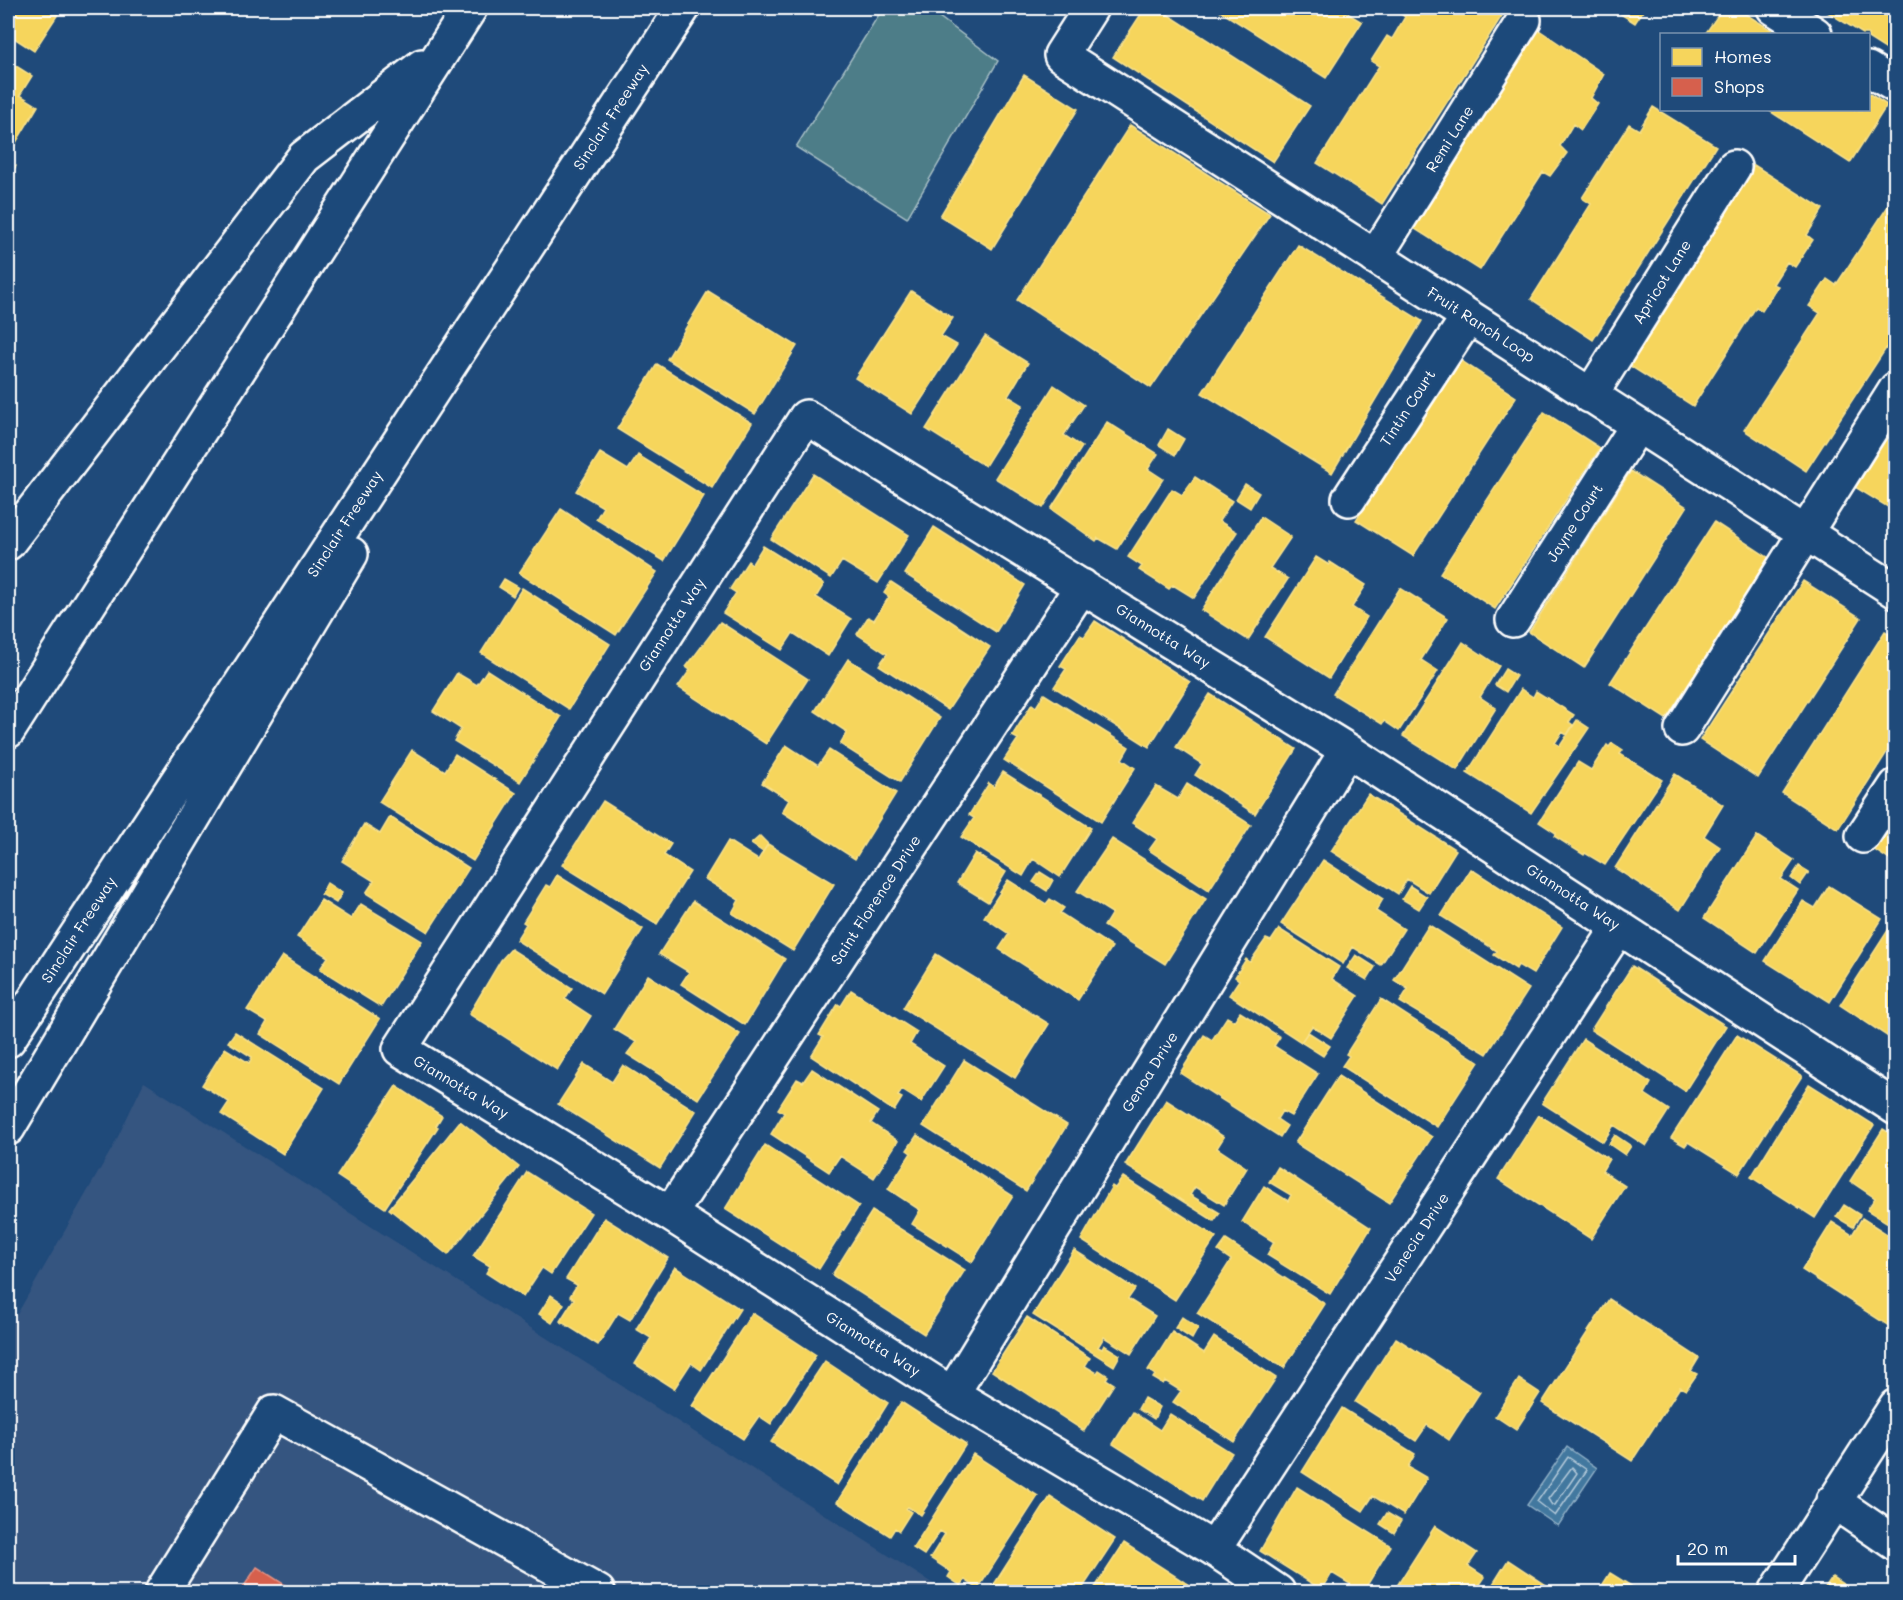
<svg xmlns="http://www.w3.org/2000/svg" width="1903" height="1600" viewBox="0 0 1903 1600" font-family="Mali,sans-serif">
  <style>
    .built { fill: #355580 }
    .green { fill: #4d7d88; stroke: #a6bec4; stroke-width: 1.5 }
    .water { fill: #42789f; stroke: #8eaec5; stroke-width: 1.5 }
    .homes { fill: #f6d55c; stroke: #f9e28d; stroke-width: 1.5 }
    .shops { fill: #d6604d; stroke: #e29082; stroke-width: 1.5 }
    .lines { fill: none; stroke-linecap: round; stroke-linejoin: round }
    .shore { stroke: #b3c9d9; stroke-width: 1.5 }
    .minor-casing { stroke: #fff; stroke-width: 38 }
    .highway-casing { stroke: #fff; stroke-width: 38 }
    .minor { stroke: #1f4a7a; stroke-width: 33 }
    .highway { stroke: #1f4a7a; stroke-width: 33 }
    .labels { text-anchor: middle; stroke-width: 6; stroke-linejoin: round; paint-order: stroke }
    .street-label { font-size: 15px; fill: #fff; stroke: #1f4a7a }
  </style>
  <rect width="100%" height="100%" fill="#1f4a7a"/>
  <filter id="ink" filterUnits="userSpaceOnUse"><feTurbulence type="fractalNoise" baseFrequency=".0167" numOctaves="2"/><feDisplacementMap in="SourceGraphic" scale="12" xChannelSelector="R" yChannelSelector="G"/><feConvolveMatrix kernelMatrix="1 2 1 2 8 2 1 2 1" color-interpolation-filters="sRGB"/></filter>
  <g filter="url(#ink)">
    <path class="built" d="M 144,1082 L 946,1592 L 8,1592 L 8,1330 L 114,1145 Z"/>
    <path class="green" d="M 883,8 L 927,8 L 998,61 L 907,218 L 796,147 Z"/>
    <path class="water" d="M 1567,1447 L 1597,1468 L 1558,1526 L 1527,1505 Z"/>
    <path class="homes" d="M 8,8 L 62,8 L 34,51 L 8,34 Z
      M 1145,8 L 1158,8 L 1310,106 L 1273,162 L 1113,57 Z
      M 1215,8 L 1339,8 L 1362,22 L 1326,78 Z
      M 1405,8 L 1500,8 L 1505,11 L 1382,204 L 1317,163 L 1379,66 L 1371,61 L 1387,36 L 1392,39 L 1405,17 L 1401,14 Z
      M 1611,8 L 1645,8 L 1635,23 Z
      M 1723,8 L 1736,8 L 1778,34 L 1705,34 Z
      M 1821,8 L 1896,8 L 1896,56 L 1868,38 L 1868,34 L 1863,34 Z
      M 1539,30 L 1604,74 L 1591,98 L 1598,104 L 1581,130 L 1573,124 L 1560,146 L 1567,153 L 1550,176 L 1543,172 L 1480,270 L 1412,227 Z
      M 8,61 L 32,76 L 20,95 L 38,106 L 8,156 Z
      M 1024,75 L 1078,109 L 992,249 L 940,216 Z
      M 1868,93 L 1887,105 L 1850,163 L 1768,110 L 1868,110 Z
      M 1653,107 L 1716,146 L 1593,340 L 1531,299 L 1591,204 L 1582,198 L 1629,124 L 1639,130 Z
      M 1130,125 L 1270,214 L 1151,388 L 1017,300 Z
      M 8,161 L 16,166 L 8,179 Z
      M 1754,165 L 1823,209 L 1807,235 L 1813,240 L 1795,267 L 1787,262 L 1773,284 L 1778,286 L 1762,311 L 1756,307 L 1693,406 L 1627,364 Z
      M 1896,194 L 1896,333 L 1806,471 L 1744,430 L 1820,313 L 1809,306 L 1827,279 L 1836,285 Z
      M 1298,245 L 1422,321 L 1332,473 L 1202,393 Z
      M 708,291 L 797,346 L 755,414 L 667,359 Z
      M 911,291 L 953,318 L 941,336 L 957,345 L 912,414 L 855,378 Z
      M 985,336 L 1028,363 L 1008,396 L 1023,405 L 985,466 L 926,429 Z
      M 1460,360 L 1516,397 L 1413,556 L 1356,520 Z
      M 657,364 L 752,423 L 712,488 L 617,429 Z
      M 1054,385 L 1084,405 L 1064,435 L 1082,447 L 1043,508 L 995,478 Z
      M 1544,412 L 1600,448 L 1495,609 L 1440,573 Z
      M 1107,422 L 1158,454 L 1148,469 L 1163,479 L 1117,549 L 1098,538 L 1096,541 L 1051,509 Z
      M 1896,424 L 1896,512 L 1855,487 Z
      M 1168,429 L 1184,439 L 1175,455 L 1159,445 Z
      M 600,453 L 628,470 L 638,455 L 704,496 L 664,561 L 596,519 L 603,507 L 576,491 Z
      M 1631,471 L 1687,507 L 1584,668 L 1529,632 Z
      M 813,474 L 909,535 L 878,583 L 842,561 L 831,578 L 771,539 Z
      M 1195,477 L 1232,501 L 1219,521 L 1237,532 L 1194,598 L 1173,585 L 1169,589 L 1139,570 L 1142,566 L 1128,557 L 1172,489 L 1182,495 Z
      M 1245,484 L 1259,493 L 1250,508 L 1236,499 Z
      M 561,509 L 657,572 L 616,635 L 519,573 Z
      M 1261,517 L 1291,537 L 1270,568 L 1288,579 L 1248,640 L 1201,610 Z
      M 1714,522 L 1769,558 L 1666,719 L 1610,683 Z
      M 934,527 L 1025,585 L 996,632 L 905,574 Z
      M 763,546 L 824,584 L 816,597 L 851,619 L 828,656 L 793,633 L 782,650 L 723,613 L 736,593 L 730,589 L 748,561 L 752,564 Z
      M 1316,557 L 1329,565 L 1330,562 L 1366,585 L 1352,607 L 1367,617 L 1329,678 L 1265,637 Z
      M 504,579 L 518,587 L 513,596 L 499,587 Z
      M 1803,581 L 1861,618 L 1758,778 L 1700,740 Z
      M 891,582 L 990,647 L 948,710 L 879,665 L 887,654 L 857,634 L 868,617 L 874,620 L 889,597 L 884,593 Z
      M 522,588 L 610,644 L 569,709 L 481,653 Z
      M 1400,588 L 1448,618 L 1421,660 L 1438,671 L 1399,731 L 1384,721 L 1382,724 L 1333,694 Z
      M 1095,621 L 1190,682 L 1149,747 L 1054,687 L 1066,669 L 1060,666 L 1080,635 L 1084,637 Z
      M 720,622 L 808,679 L 766,744 L 678,687 L 690,670 L 686,667 Z
      M 1885,631 L 1896,638 L 1896,738 L 1838,829 L 1782,793 Z
      M 1463,642 L 1499,666 L 1480,697 L 1496,708 L 1457,770 L 1403,736 Z
      M 848,659 L 940,718 L 900,782 L 840,744 L 847,732 L 815,711 Z
      M 1505,669 L 1516,676 L 1506,692 L 1495,685 Z
      M 487,670 L 561,717 L 520,782 L 454,741 L 461,729 L 433,711 L 457,673 L 477,685 Z
      M 1521,689 L 1533,697 L 1536,691 L 1574,715 L 1569,722 L 1573,725 L 1567,735 L 1562,732 L 1555,743 L 1560,746 L 1577,720 L 1589,728 L 1531,813 L 1467,773 Z
      M 1044,694 L 1129,747 L 1122,759 L 1135,768 L 1101,822 L 1004,760 L 1018,739 L 1012,736 L 1032,704 L 1036,707 Z
      M 1210,694 L 1296,749 L 1255,814 L 1195,775 L 1202,764 L 1176,747 Z
      M 1612,743 L 1623,750 L 1620,754 L 1662,780 L 1605,865 L 1585,853 L 1584,855 L 1554,836 L 1556,833 L 1539,822 L 1578,762 L 1591,770 L 1607,745 L 1609,747 Z
      M 786,745 L 818,766 L 829,750 L 896,793 L 855,859 L 782,812 L 789,800 L 762,783 Z
      M 412,750 L 445,771 L 455,754 L 516,793 L 473,861 L 379,802 Z
      M 1003,772 L 1091,828 L 1060,877 L 1033,859 L 1023,876 L 961,837 L 974,818 L 969,815 L 989,783 L 994,787 Z
      M 1675,774 L 1723,805 L 1704,836 L 1720,847 L 1680,910 L 1615,868 Z
      M 1187,784 L 1251,825 L 1209,890 L 1149,850 L 1157,839 L 1132,823 L 1156,786 L 1178,799 Z
      M 1368,794 L 1456,850 L 1429,893 L 1407,879 L 1398,894 L 1331,851 Z
      M 603,801 L 671,844 L 664,855 L 690,872 L 657,924 L 562,865 Z
      M 1896,814 L 1896,864 L 1873,849 Z
      M 390,817 L 469,868 L 428,932 L 366,893 L 374,881 L 342,861 L 364,824 L 380,834 Z
      M 760,836 L 768,844 L 763,852 L 751,844 Z
      M 1757,836 L 1794,860 L 1781,879 L 1798,890 L 1757,953 L 1704,918 Z
      M 1112,839 L 1206,899 L 1165,964 L 1104,926 L 1112,913 L 1077,891 Z
      M 728,841 L 758,860 L 768,844 L 834,884 L 793,951 L 732,913 L 739,900 L 705,879 Z
      M 975,853 L 1006,872 L 988,902 L 957,883 Z
      M 1323,860 L 1383,899 L 1376,911 L 1404,929 L 1381,965 L 1353,947 L 1343,964 L 1281,924 Z
      M 1799,866 L 1809,872 L 1800,885 L 1791,878 Z
      M 1471,869 L 1562,927 L 1533,974 L 1518,965 L 1516,969 L 1494,955 L 1497,951 L 1441,916 Z
      M 1040,872 L 1053,880 L 1047,891 L 1033,882 Z
      M 557,875 L 643,929 L 602,994 L 516,940 L 526,924 L 523,922 L 546,885 L 550,887 Z
      M 1008,880 L 1046,904 L 1050,899 L 1064,908 L 1060,913 L 1112,947 L 1078,1000 L 999,949 L 1009,934 L 984,917 Z
      M 327,883 L 342,893 L 336,903 L 321,894 Z
      M 1410,886 L 1427,897 L 1419,909 L 1402,899 Z
      M 1829,886 L 1882,919 L 1830,1002 L 1765,961 L 1803,901 L 1815,908 Z
      M 321,900 L 351,919 L 361,904 L 422,941 L 381,1007 L 320,969 L 328,957 L 297,937 Z
      M 693,901 L 785,959 L 745,1025 L 681,984 L 689,972 L 659,954 Z
      M 1892,924 L 1896,927 L 1896,1042 L 1840,1005 Z
      M 1429,925 L 1529,989 L 1487,1054 L 1400,1002 L 1408,989 L 1394,980 Z
      M 1279,929 L 1339,967 L 1332,979 L 1358,996 L 1331,1038 L 1312,1026 L 1301,1042 L 1229,995 L 1239,980 L 1235,977 L 1246,959 L 1250,962 L 1266,939 L 1271,941 Z
      M 511,949 L 572,988 L 565,999 L 591,1016 L 557,1070 L 469,1014 L 501,960 Z
      M 936,954 L 1049,1024 L 1015,1078 L 903,1008 Z
      M 1356,955 L 1375,967 L 1367,980 L 1347,968 Z
      M 282,956 L 380,1019 L 339,1084 L 260,1034 L 267,1022 L 247,1010 Z
      M 1632,966 L 1726,1026 L 1685,1091 L 1591,1030 Z
      M 648,975 L 740,1034 L 698,1099 L 627,1054 L 636,1042 L 614,1029 Z
      M 851,990 L 917,1032 L 910,1044 L 944,1066 L 921,1102 L 902,1090 L 898,1096 L 902,1098 L 894,1111 L 811,1056 L 823,1037 L 819,1035 L 838,1004 L 841,1006 Z
      M 1381,999 L 1479,1062 L 1437,1127 L 1342,1066 L 1349,1056 L 1346,1054 Z
      M 1240,1012 L 1280,1037 L 1274,1046 L 1318,1074 L 1291,1116 L 1282,1111 L 1277,1119 L 1287,1126 L 1280,1137 L 1180,1073 L 1204,1035 L 1212,1040 L 1227,1017 L 1234,1021 Z
      M 235,1032 L 324,1088 L 283,1154 L 221,1114 L 229,1102 L 202,1085 L 225,1048 L 249,1063 L 252,1057 L 228,1042 Z
      M 1308,1032 L 1330,1046 L 1323,1056 L 1301,1042 Z
      M 1737,1035 L 1802,1076 L 1739,1174 L 1688,1142 L 1685,1146 L 1671,1138 Z
      M 1583,1039 L 1651,1083 L 1645,1094 L 1669,1110 L 1646,1146 L 1614,1125 L 1603,1142 L 1542,1103 Z
      M 964,1060 L 1067,1125 L 1026,1191 L 923,1126 Z
      M 584,1064 L 612,1082 L 623,1065 L 696,1111 L 660,1168 L 558,1104 Z
      M 812,1069 L 878,1112 L 871,1123 L 898,1141 L 874,1178 L 840,1156 L 829,1172 L 771,1134 L 784,1113 L 778,1109 L 797,1079 L 803,1082 Z
      M 1338,1076 L 1432,1137 L 1389,1203 L 1295,1143 Z
      M 1809,1084 L 1874,1125 L 1815,1218 L 1751,1177 Z
      M 396,1086 L 442,1116 L 436,1126 L 438,1127 L 385,1208 L 337,1176 Z
      M 1166,1100 L 1224,1137 L 1217,1148 L 1247,1168 L 1224,1205 L 1195,1187 L 1190,1195 L 1220,1213 L 1214,1221 L 1125,1165 Z
      M 1539,1115 L 1609,1159 L 1602,1171 L 1625,1186 L 1591,1239 L 1498,1179 Z
      M 460,1121 L 519,1167 L 448,1255 L 389,1209 Z
      M 1883,1129 L 1896,1137 L 1896,1228 L 1867,1210 L 1875,1198 L 1850,1181 Z
      M 917,1135 L 1013,1196 L 972,1262 L 912,1224 L 920,1210 L 888,1189 L 911,1153 L 907,1150 Z
      M 1615,1135 L 1631,1146 L 1625,1155 L 1609,1144 Z
      M 765,1145 L 859,1206 L 819,1269 L 725,1209 Z
      M 1278,1167 L 1371,1228 L 1330,1294 L 1267,1255 L 1274,1242 L 1242,1222 L 1264,1186 L 1288,1201 L 1291,1195 L 1269,1182 Z
      M 527,1172 L 591,1213 L 551,1274 L 542,1268 L 523,1297 L 486,1273 L 490,1266 L 473,1256 Z
      M 1123,1177 L 1216,1237 L 1175,1300 L 1081,1240 L 1112,1186 L 1115,1188 Z
      M 1844,1205 L 1860,1215 L 1853,1227 L 1836,1217 Z
      M 872,1211 L 965,1270 L 924,1334 L 832,1275 Z
      M 604,1218 L 668,1258 L 630,1320 L 618,1313 L 598,1345 L 560,1321 L 574,1299 L 570,1296 L 577,1285 L 566,1279 Z
      M 1862,1218 L 1896,1240 L 1896,1327 L 1892,1328 L 1802,1270 L 1832,1222 L 1852,1235 Z
      M 1226,1240 L 1325,1304 L 1284,1368 L 1197,1313 L 1231,1260 L 1218,1251 Z
      M 1074,1250 L 1135,1289 L 1128,1299 L 1155,1316 L 1131,1354 L 1104,1337 L 1098,1347 L 1102,1349 L 1104,1345 L 1120,1355 L 1114,1366 L 1033,1315 Z
      M 675,1267 L 740,1309 L 701,1370 L 691,1363 L 674,1389 L 635,1364 L 651,1338 L 636,1329 Z
      M 551,1295 L 564,1304 L 552,1323 L 539,1314 Z
      M 1609,1299 L 1699,1358 L 1691,1371 L 1697,1374 L 1686,1390 L 1680,1387 L 1632,1461 L 1542,1403 Z
      M 752,1313 L 816,1355 L 771,1424 L 759,1416 L 743,1439 L 692,1406 Z
      M 1027,1317 L 1090,1358 L 1085,1366 L 1097,1373 L 1099,1370 L 1108,1376 L 1106,1379 L 1114,1384 L 1084,1431 L 992,1371 Z
      M 1182,1317 L 1198,1328 L 1192,1339 L 1175,1328 Z
      M 1172,1332 L 1204,1353 L 1214,1337 L 1276,1378 L 1234,1442 L 1173,1402 L 1181,1391 L 1165,1381 L 1163,1384 L 1153,1378 L 1155,1375 L 1148,1370 Z
      M 1396,1338 L 1480,1392 L 1449,1440 L 1427,1425 L 1416,1441 L 1355,1402 Z
      M 825,1361 L 888,1403 L 837,1485 L 771,1442 Z
      M 1519,1379 L 1540,1393 L 1516,1430 L 1495,1416 Z
      M 1144,1398 L 1160,1407 L 1154,1419 L 1138,1409 Z
      M 901,1402 L 966,1444 L 921,1515 L 908,1507 L 906,1509 L 911,1512 L 899,1531 L 895,1528 L 890,1536 L 837,1502 Z
      M 1342,1408 L 1415,1454 L 1408,1467 L 1427,1478 L 1404,1515 L 1373,1496 L 1363,1511 L 1302,1472 Z
      M 1133,1412 L 1160,1430 L 1170,1414 L 1232,1453 L 1202,1501 L 1113,1444 Z
      M 973,1454 L 1038,1496 L 978,1589 L 965,1580 L 961,1586 L 948,1577 L 951,1572 L 930,1558 L 945,1534 L 940,1531 L 924,1555 L 913,1548 Z
      M 1297,1487 L 1391,1546 L 1363,1592 L 1332,1573 L 1322,1590 L 1260,1551 Z
      M 1050,1497 L 1115,1539 L 1080,1592 L 996,1592 L 991,1589 Z
      M 1387,1513 L 1401,1521 L 1394,1533 L 1380,1524 Z
      M 1435,1526 L 1477,1553 L 1468,1566 L 1485,1577 L 1475,1592 L 1393,1592 Z
      M 1124,1543 L 1189,1585 L 1185,1592 L 1092,1592 Z
      M 1508,1560 L 1557,1592 L 1488,1592 Z
      M 1610,1573 L 1641,1592 L 1598,1592 Z
      M 1832,1577 L 1855,1592 L 1822,1592 Z"/>
    <path class="shops" d="M 257,1567 L 296,1592 L 240,1592 Z"/>
    <g class="lines">
      <path class="shore" d="M 1568,1457 L 1587,1470 L 1555,1516 L 1537,1502 Z
        M 1572,1467 L 1577,1473 L 1555,1505 L 1552,1505 L 1548,1499 Z"/>
      <defs>
        <path id="minor" d="M 1091,8 L 1061,55 L 1896,591
          M 1774,8 L 1815,34
          M 1868,69 L 1896,86
          M 1375,257 L 1524,20
          M 1590,396 L 1734,167
          M 1349,499 L 1468,317
          M 1513,620 L 1637,426
          M 1682,729 L 1896,389
          M 1863,836 L 1896,786
          M 670,1214 L 1082,586
          M 952,1394 L 1347,750
          M 1833,1501 L 1896,1544
          M 1214,1549 L 1619,927
          M 162,1592 L 274,1412 L 598,1592
          M 1278,1592 L 1214,1549 L 952,1394 L 670,1214 L 400,1049 L 806,417 L 1347,750 L 1896,1108
          M 1776,1592 L 1896,1406"/>
        <path id="highway" d="M 8,543 L 304,157 L 422,66
          M 8,731 L 470,8
          M 8,1040 L 683,8
          M 8,1128 L 351,554"/>
      </defs>
      <use href="#minor" class="minor-casing"/>
      <use href="#highway" class="highway-casing"/>
      <use href="#minor" class="minor"/>
      <use href="#highway" class="highway"/>
    </g>
  </g>
  <g class="labels">
    <g class="street-label">
      <text transform="translate(611 117) rotate(-57)" y="5">Sinclair Freeway</text>
      <text transform="translate(1450 139) rotate(-58)" y="5">Remi Lane</text>
      <text transform="translate(1662 282) rotate(-58)" y="5">Apricot Lane</text>
      <text transform="translate(1481 325) rotate(33)" y="5">Fruit Ranch Loop</text>
      <text transform="translate(1408 408) rotate(-57)" y="5">Tintin Court</text>
      <text transform="translate(1575 523) rotate(-57)" y="5">Jayne Court</text>
      <text transform="translate(345 524) rotate(-57)" y="5">Sinclair Freeway</text>
      <text transform="translate(672 625) rotate(-57)" y="5">Giannotta Way</text>
      <text transform="translate(1163 636) rotate(32)" y="5">Giannotta Way</text>
      <text transform="translate(1573 897) rotate(33)" y="5">Giannotta Way</text>
      <text transform="translate(876 900) rotate(-57)" y="5">Saint Florence Drive</text>
      <text transform="translate(79 930) rotate(-57)" y="5">Sinclair Freeway</text>
      <text transform="translate(1150 1072) rotate(-58)" y="5">Genoa Drive</text>
      <text transform="translate(461 1087) rotate(31)" y="5">Giannotta Way</text>
      <text transform="translate(1417 1238) rotate(-57)" y="5">Venecia Drive</text>
      <text transform="translate(873 1344) rotate(32)" y="5">Giannotta Way</text>
    </g>
  </g>
  <rect width="1903" height="1600" fill="none" stroke="#1f4a7a" stroke-width="30"/>
  <rect x="15" y="15" width="1873" height="1570" fill="none" stroke="#fff" stroke-width="2" filter="url(#ink)"/>
  <rect x="1660" y="33" width="210" height="78" fill="#1f4a7a" stroke="#7992af" stroke-width="1.5"/>
  <rect x="1672" y="48" width="30" height="18" fill="#f6d55c" stroke="#7992af" stroke-width="1.5"/>
  <text x="1714" y="63" font-size="18" fill="#ffffff">Homes</text>
  <rect x="1672" y="78" width="30" height="18" fill="#d6604d" stroke="#7992af" stroke-width="1.5"/>
  <text x="1714" y="93" font-size="18" fill="#ffffff">Shops</text>
  <path d="M1678 1555v9h117v-9" fill="none" stroke="#ffffff" stroke-width="3"/>
  <text x="1687" y="1555" font-size="18" fill="#ffffff" stroke="#1f4a7a" stroke-width="4.5" paint-order="stroke">20 m</text>
</svg>
